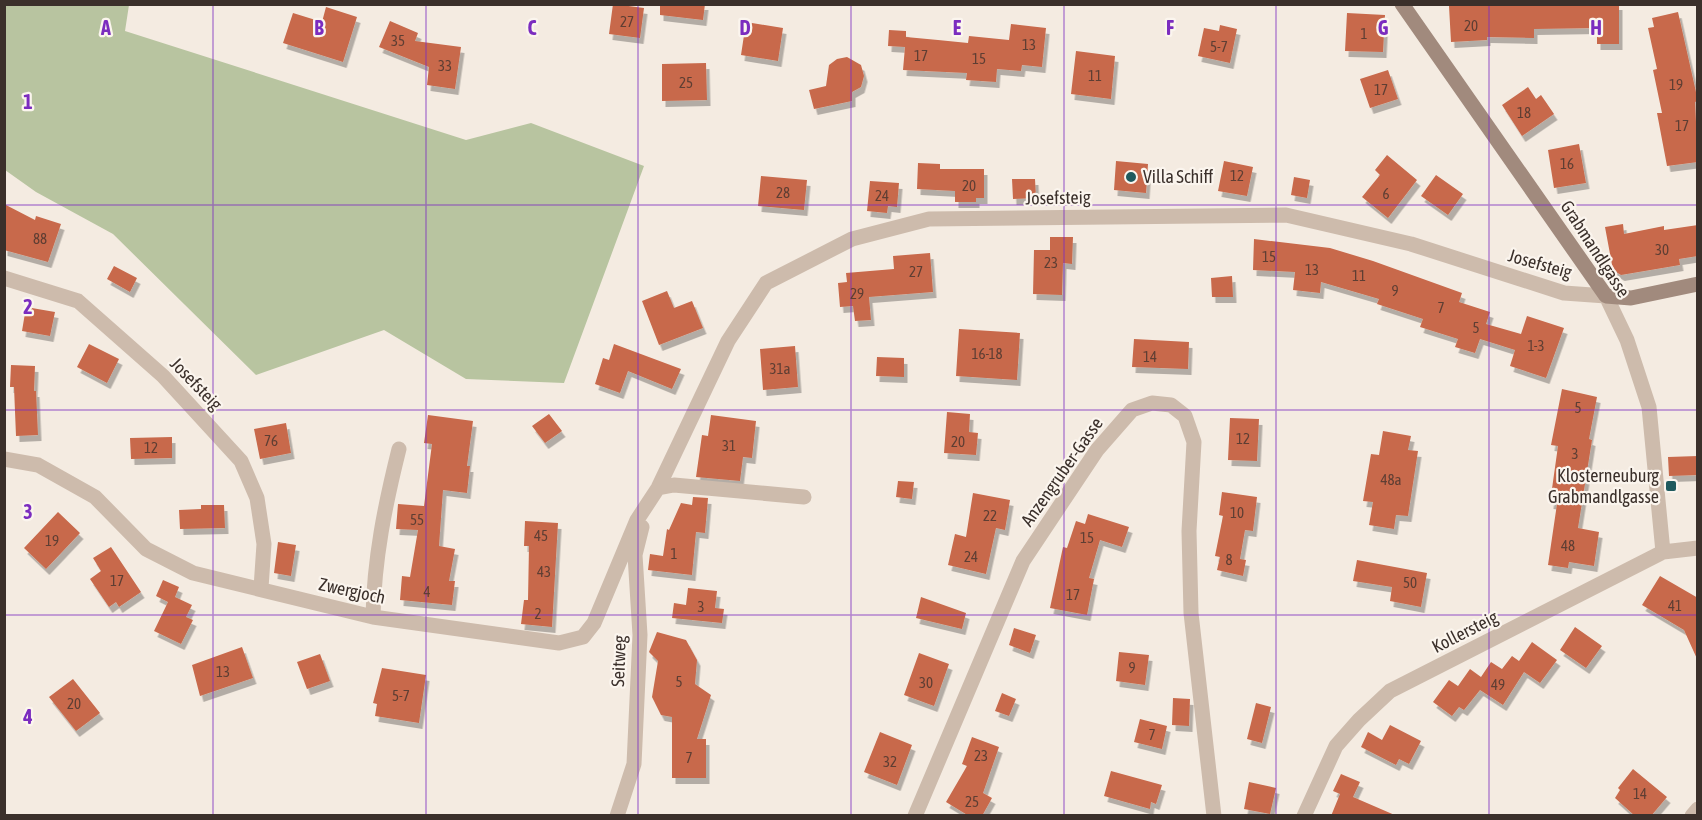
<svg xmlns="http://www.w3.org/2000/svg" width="1702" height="820" viewBox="0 0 1702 820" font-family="'Asap Condensed',sans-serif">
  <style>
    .green { fill: #b8c4a0 }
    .building { fill: #c8694b; filter: url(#shadow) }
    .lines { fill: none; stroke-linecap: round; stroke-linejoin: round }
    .street { stroke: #cdbbac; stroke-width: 15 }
    .secondary { stroke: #a18a7d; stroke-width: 15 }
    .grid { fill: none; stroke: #7b2cbf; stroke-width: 1.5; stroke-opacity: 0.55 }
    .poi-dot { fill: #1f5a5e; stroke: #fbf5ee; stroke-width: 2 }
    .labels { text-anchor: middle; stroke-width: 4.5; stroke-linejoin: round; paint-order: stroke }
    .number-label { font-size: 15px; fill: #5e3e33 }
    .poi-label { font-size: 18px; fill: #3b302b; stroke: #fbf5ee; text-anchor: start }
    .street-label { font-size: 18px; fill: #3b302b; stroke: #fbf5ee }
    .grid-label { font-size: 20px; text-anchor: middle; font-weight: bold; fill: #7b2cbf; stroke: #fbf5ee; stroke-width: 4.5; stroke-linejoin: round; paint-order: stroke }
  </style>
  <defs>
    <filter id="shadow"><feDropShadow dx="3.5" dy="6" stdDeviation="0" flood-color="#0004"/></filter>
  </defs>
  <rect width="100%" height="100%" fill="#f4ebe1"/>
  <path class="green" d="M 5,4 L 129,5 L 125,31 L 466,140 L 531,123 L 644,166 L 564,383 L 466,379 L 384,330 L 256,375 L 113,234 L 36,192 L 5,170 Z"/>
  <path class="building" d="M 613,4 L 644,8 L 640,38 L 609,34 Z
    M 660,4 L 705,4 L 703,20 L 660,15 Z
    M 1482,4 L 1619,4 L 1619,44 L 1597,44 L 1597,28 L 1534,29 L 1534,38 L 1487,37 L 1487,40 L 1451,42 L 1449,6 Z
    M 326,7 L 357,17 L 343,62 L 283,43 L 293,13 L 322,22 Z
    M 1678,12 L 1698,101 L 1695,102 L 1698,162 L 1667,166 L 1657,113 L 1662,113 L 1653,70 L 1657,69 L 1648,28 L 1654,27 L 1652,18 Z
    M 1347,13 L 1385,15 L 1383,52 L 1345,51 Z
    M 390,21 L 418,33 L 415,41 L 461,47 L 455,89 L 427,85 L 429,67 L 379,47 Z
    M 746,22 L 783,28 L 778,61 L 741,55 Z
    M 1011,24 L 1046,28 L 1042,67 L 1022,65 L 1021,71 L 997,69 L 996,82 L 966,80 L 967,73 L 903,70 L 905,47 L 888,46 L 889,30 L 906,31 L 906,37 L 938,40 L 968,43 L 969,36 L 1009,40 Z
    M 1220,25 L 1237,29 L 1230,63 L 1198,56 L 1204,28 L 1219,31 Z
    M 1076,51 L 1115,56 L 1111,99 L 1071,94 Z
    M 847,57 L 861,65 L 864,76 L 861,87 L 852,92 L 852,101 L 814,109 L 809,90 L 826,86 L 829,65 L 837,59 Z
    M 706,63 L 707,100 L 662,101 L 662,64 Z
    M 1388,70 L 1398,99 L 1370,108 L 1360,79 Z
    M 1528,87 L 1536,99 L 1541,95 L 1554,114 L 1522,136 L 1502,105 Z
    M 1579,144 L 1586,183 L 1554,188 L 1548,150 Z
    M 1387,155 L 1417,180 L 1388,218 L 1362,197 L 1380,175 L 1375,170 Z
    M 1116,161 L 1148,164 L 1146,193 L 1114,190 Z
    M 1224,161 L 1253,167 L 1247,196 L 1218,191 Z
    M 918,163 L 940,164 L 940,169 L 984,169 L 984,198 L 976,198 L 976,202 L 955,202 L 955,191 L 917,189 Z
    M 1436,175 L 1463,194 L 1448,215 L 1421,196 Z
    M 761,176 L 807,180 L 804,210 L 758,206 Z
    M 1294,177 L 1310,180 L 1307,198 L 1291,195 Z
    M 1012,179 L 1035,179 L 1036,198 L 1013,199 Z
    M 870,181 L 899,183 L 897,207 L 888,206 L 887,213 L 867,211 Z
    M 4,204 L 35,220 L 36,216 L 61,224 L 48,262 L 4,250 Z
    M 1623,224 L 1624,234 L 1664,226 L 1664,230 L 1698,225 L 1698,256 L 1679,259 L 1680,265 L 1621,275 L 1613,270 L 1605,227 Z
    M 1050,237 L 1073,237 L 1072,264 L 1063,263 L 1062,295 L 1033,294 L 1034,250 L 1050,250 Z
    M 1254,239 L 1330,248 L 1373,261 L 1462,293 L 1459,302 L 1490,312 L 1486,324 L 1521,334 L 1527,316 L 1564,328 L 1546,378 L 1510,366 L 1515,350 L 1480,339 L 1475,353 L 1455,347 L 1458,339 L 1420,327 L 1423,319 L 1377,304 L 1379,299 L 1321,282 L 1320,293 L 1293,290 L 1295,272 L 1253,270 Z
    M 930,253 L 933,292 L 869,297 L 871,320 L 855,321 L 853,306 L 840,307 L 838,283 L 847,282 L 846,273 L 894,269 L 893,256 Z
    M 114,266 L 137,278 L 130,292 L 107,279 Z
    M 1232,276 L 1233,297 L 1212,297 L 1211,278 Z
    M 667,291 L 674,308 L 692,301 L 703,328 L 659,345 L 642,301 Z
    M 26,307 L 55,312 L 50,336 L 22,331 Z
    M 959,329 L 1020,333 L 1017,380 L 956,376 Z
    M 1134,339 L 1189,342 L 1188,369 L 1132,367 Z
    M 89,344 L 119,359 L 107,383 L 77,367 Z
    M 614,344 L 681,369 L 672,389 L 628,371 L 620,393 L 595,384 L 603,358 L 609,360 Z
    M 795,346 L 798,387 L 763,390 L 760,349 Z
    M 877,357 L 904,358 L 904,377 L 876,376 Z
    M 11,365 L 35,366 L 34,391 L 36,391 L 38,435 L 16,436 L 14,387 L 10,387 Z
    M 1562,389 L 1597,397 L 1589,439 L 1592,440 L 1578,528 L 1599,532 L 1594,566 L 1569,562 L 1568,568 L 1548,565 L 1557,504 L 1550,503 L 1558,446 L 1551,445 Z
    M 947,412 L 970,414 L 969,432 L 978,433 L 976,455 L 944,453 Z
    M 549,414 L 562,431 L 545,443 L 532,426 Z
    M 428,415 L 473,421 L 467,466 L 470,466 L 467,493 L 443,490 L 439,546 L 455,549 L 449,581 L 455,581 L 452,605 L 400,600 L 402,576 L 410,577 L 418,530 L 396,529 L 398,504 L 424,506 L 432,444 L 424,443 Z
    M 711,415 L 756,421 L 752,458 L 743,457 L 740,481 L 696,477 L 702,435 L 708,436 Z
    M 1230,418 L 1259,419 L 1257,461 L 1228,460 Z
    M 286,423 L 291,453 L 260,459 L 254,429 Z
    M 1383,431 L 1411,436 L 1408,450 L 1418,451 L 1408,516 L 1396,515 L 1394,529 L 1369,525 L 1373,502 L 1363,501 L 1371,454 L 1379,455 Z
    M 172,437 L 172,458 L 131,459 L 130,438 Z
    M 1698,456 L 1698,475 L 1669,476 L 1668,457 Z
    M 898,481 L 914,482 L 912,499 L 896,497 Z
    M 1222,492 L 1257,497 L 1253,531 L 1245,530 L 1240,559 L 1246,560 L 1243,576 L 1217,570 L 1220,557 L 1215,556 L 1223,516 L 1219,515 Z
    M 973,493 L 1010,500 L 1005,530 L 996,528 L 986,574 L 948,565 L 955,534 L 966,537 Z
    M 693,497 L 708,498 L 705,533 L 696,532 L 692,575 L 648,570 L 650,554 L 663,556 L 667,529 L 669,530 L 681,503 L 692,505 Z
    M 201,505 L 224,505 L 225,528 L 180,529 L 179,510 L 201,509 Z
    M 58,512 L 80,533 L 46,569 L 24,548 Z
    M 1088,514 L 1129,527 L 1122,547 L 1100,540 L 1089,578 L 1094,579 L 1087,615 L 1050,608 L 1063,547 L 1067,548 L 1076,521 L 1085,524 Z
    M 525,521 L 558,523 L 552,627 L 521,624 L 524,600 L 528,600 L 529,546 L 524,546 Z
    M 278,542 L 296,545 L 291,576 L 274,573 Z
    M 111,547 L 141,592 L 119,607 L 116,602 L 109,607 L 90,579 L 101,571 L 93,558 Z
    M 1357,560 L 1427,573 L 1421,607 L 1390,601 L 1392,587 L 1353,581 Z
    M 1660,576 L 1698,598 L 1698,661 L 1684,630 L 1642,605 Z
    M 163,580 L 179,587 L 175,597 L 192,605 L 186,617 L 193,620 L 181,644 L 154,631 L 168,602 L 156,596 Z
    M 688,588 L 717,591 L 715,608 L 724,609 L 722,623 L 672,618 L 674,603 L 686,605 Z
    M 921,597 L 966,613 L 962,629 L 916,618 Z
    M 1575,627 L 1602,646 L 1586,668 L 1560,650 Z
    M 1014,628 L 1036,635 L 1030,653 L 1009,645 Z
    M 657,632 L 686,640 L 697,660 L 695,684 L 711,695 L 697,739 L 706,739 L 706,778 L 672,778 L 672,717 L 661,715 L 652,697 L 658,661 L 649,652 Z
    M 1532,642 L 1557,660 L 1540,683 L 1524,672 L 1503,705 L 1480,690 L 1464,710 L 1459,707 L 1452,716 L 1433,702 L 1449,680 L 1458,686 L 1470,669 L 1481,677 L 1491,662 L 1502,669 L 1512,656 L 1519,661 Z
    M 242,647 L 253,678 L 200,696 L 192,665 Z
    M 1119,652 L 1149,655 L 1145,685 L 1116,681 Z
    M 919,653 L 949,664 L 934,706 L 904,695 Z
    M 320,654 L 330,681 L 307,689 L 297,662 Z
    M 382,668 L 426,675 L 419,723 L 375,716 L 377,704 L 373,703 Z
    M 73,679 L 100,713 L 76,731 L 49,697 Z
    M 1002,693 L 1016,699 L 1009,716 L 995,711 Z
    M 1173,698 L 1190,699 L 1189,726 L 1172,725 Z
    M 1256,703 L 1271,707 L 1262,743 L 1247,739 Z
    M 1140,719 L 1167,726 L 1162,749 L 1134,742 Z
    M 1390,725 L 1421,741 L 1409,764 L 1399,759 L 1396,765 L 1361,747 L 1368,732 L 1382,740 Z
    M 880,732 L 912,745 L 897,785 L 864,772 Z
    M 972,737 L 999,747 L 983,793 L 992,798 L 982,816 L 969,816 L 946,802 L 967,766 L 962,764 Z
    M 1633,769 L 1667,797 L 1651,816 L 1635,816 L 1615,798 L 1620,790 L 1618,788 Z
    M 1111,771 L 1162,785 L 1156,804 L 1151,802 L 1150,809 L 1104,796 Z
    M 1341,774 L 1360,782 L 1353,797 L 1397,816 L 1331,816 L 1340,794 L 1333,791 Z
    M 1249,782 L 1276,788 L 1270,814 L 1244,809 Z"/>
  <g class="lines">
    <path class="street" d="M 4,278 L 78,301 L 163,376 L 241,461 L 257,498 L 264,544 L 261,588
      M 4,459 L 38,465 L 95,497 L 146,549 L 193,573 L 373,617 L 559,643 L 583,637 L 594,623 L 637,520 L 658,488 L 728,341 L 766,283 L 852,239 L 929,219 L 1286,215 L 1411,244 L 1564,293 L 1606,296 L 1627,340 L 1649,407 L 1663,552
      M 658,488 L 674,485 L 804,497
      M 373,617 C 374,559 385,505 399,449
      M 617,816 L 634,764 L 640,635 L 635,555 L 642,527
      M 915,816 L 1023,561 L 1097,450 L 1132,410 L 1152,403 L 1171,405 L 1185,416 L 1194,442 L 1189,531 L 1191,613 L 1214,816
      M 1304,816 L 1336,746 L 1359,720 L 1390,691 L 1663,552 L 1698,548
      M 1692,816 L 1698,809"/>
    <path class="secondary" d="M 1402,4 L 1606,296 L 1631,298 L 1698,284"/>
  </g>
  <path class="grid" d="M 213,4 L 213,816M 426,4 L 426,816M 638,4 L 638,816M 851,4 L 851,816M 1064,4 L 1064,816M 1276,4 L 1276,816M 1489,4 L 1489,816M 4,205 L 1698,205M 4,410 L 1698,410M 4,615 L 1698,615"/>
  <g class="poi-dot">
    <circle cx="1131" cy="177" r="6"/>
    <rect x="1665" y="480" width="12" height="12" rx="3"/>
  </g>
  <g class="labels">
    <g class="number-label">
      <text x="627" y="27">27</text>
      <text x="1471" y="31">20</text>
      <text x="1364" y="39">1</text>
      <text x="398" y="46">35</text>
      <text x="1029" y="50">13</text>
      <text x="1219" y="52">5-7</text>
      <text x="921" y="61">17</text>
      <text x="979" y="64">15</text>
      <text x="445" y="71">33</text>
      <text x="1095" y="81">11</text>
      <text x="686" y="88">25</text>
      <text x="1676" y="90">19</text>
      <text x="1381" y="95">17</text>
      <text x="1524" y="118">18</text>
      <text x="1682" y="131">17</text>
      <text x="1567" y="169">16</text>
      <text x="1237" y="181">12</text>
      <text x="969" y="191">20</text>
      <text x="783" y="198">28</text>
      <text x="1386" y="199">6</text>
      <text x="882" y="201">24</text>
      <text x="40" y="244">88</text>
      <text x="1662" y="255">30</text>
      <text x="1269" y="262">15</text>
      <text x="1051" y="268">23</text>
      <text x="1312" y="275">13</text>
      <text x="916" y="277">27</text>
      <text x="1359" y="281">11</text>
      <text x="1395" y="296">9</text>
      <text x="857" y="299">29</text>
      <text x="1441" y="313">7</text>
      <text x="1476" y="333">5</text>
      <text x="1536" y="351">1-3</text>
      <text x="987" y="359">16-18</text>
      <text x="1150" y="362">14</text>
      <text x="780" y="374">31a</text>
      <text x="1578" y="413">5</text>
      <text x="1243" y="444">12</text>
      <text x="271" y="446">76</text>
      <text x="958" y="447">20</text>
      <text x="729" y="451">31</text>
      <text x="151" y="453">12</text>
      <text x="1575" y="459">3</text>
      <text x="1391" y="485">48a</text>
      <text x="1237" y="518">10</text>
      <text x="990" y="521">22</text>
      <text x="417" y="525">55</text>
      <text x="541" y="541">45</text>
      <text x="1087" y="543">15</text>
      <text x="52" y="546">19</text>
      <text x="1568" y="551">48</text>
      <text x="674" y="559">1</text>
      <text x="971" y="562">24</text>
      <text x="1229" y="565">8</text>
      <text x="544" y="577">43</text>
      <text x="117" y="586">17</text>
      <text x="1410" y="588">50</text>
      <text x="427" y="597">4</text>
      <text x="1073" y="600">17</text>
      <text x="1675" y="611">41</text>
      <text x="701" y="612">3</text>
      <text x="538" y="619">2</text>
      <text x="1132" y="673">9</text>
      <text x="223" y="677">13</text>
      <text x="679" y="687">5</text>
      <text x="926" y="688">30</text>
      <text x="1498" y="690">49</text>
      <text x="401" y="701">5-7</text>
      <text x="74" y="709">20</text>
      <text x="1152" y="740">7</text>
      <text x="981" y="761">23</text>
      <text x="689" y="763">7</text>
      <text x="890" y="767">32</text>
      <text x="1640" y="799">14</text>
      <text x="972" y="807">25</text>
    </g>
    <g class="poi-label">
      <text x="1143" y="183">Villa Schiff</text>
      <text x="1659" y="482" text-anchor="end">Klosterneuburg<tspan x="1659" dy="21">Grabmandlgasse</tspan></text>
    </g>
    <g class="street-label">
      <text transform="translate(1058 198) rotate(-1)" y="6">Josefsteig</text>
      <text transform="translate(1595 249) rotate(57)" y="6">Grabmandlgasse</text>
      <text transform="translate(1540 264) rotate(16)" y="6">Josefsteig</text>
      <text transform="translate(196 384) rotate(46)" y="6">Josefsteig</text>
      <text transform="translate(1062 472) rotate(-55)" y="6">Anzengruber-Gasse</text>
      <text transform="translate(352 591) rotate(12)" y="6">Zwergjoch</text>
      <text transform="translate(1465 632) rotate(-27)" y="6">Kollersteig</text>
      <text transform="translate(619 661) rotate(-88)" y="6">Seitweg</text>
    </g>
  </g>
  <g class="grid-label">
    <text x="106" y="35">A</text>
    <text x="319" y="35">B</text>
    <text x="532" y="35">C</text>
    <text x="745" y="35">D</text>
    <text x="957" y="35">E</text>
    <text x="1170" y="35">F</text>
    <text x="1383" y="35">G</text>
    <text x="1596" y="35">H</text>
    <text x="28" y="109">1</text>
    <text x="28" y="314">2</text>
    <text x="28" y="519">3</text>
    <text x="28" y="724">4</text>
  </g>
  <rect width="1702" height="820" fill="none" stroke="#3b302b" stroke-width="12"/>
</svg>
